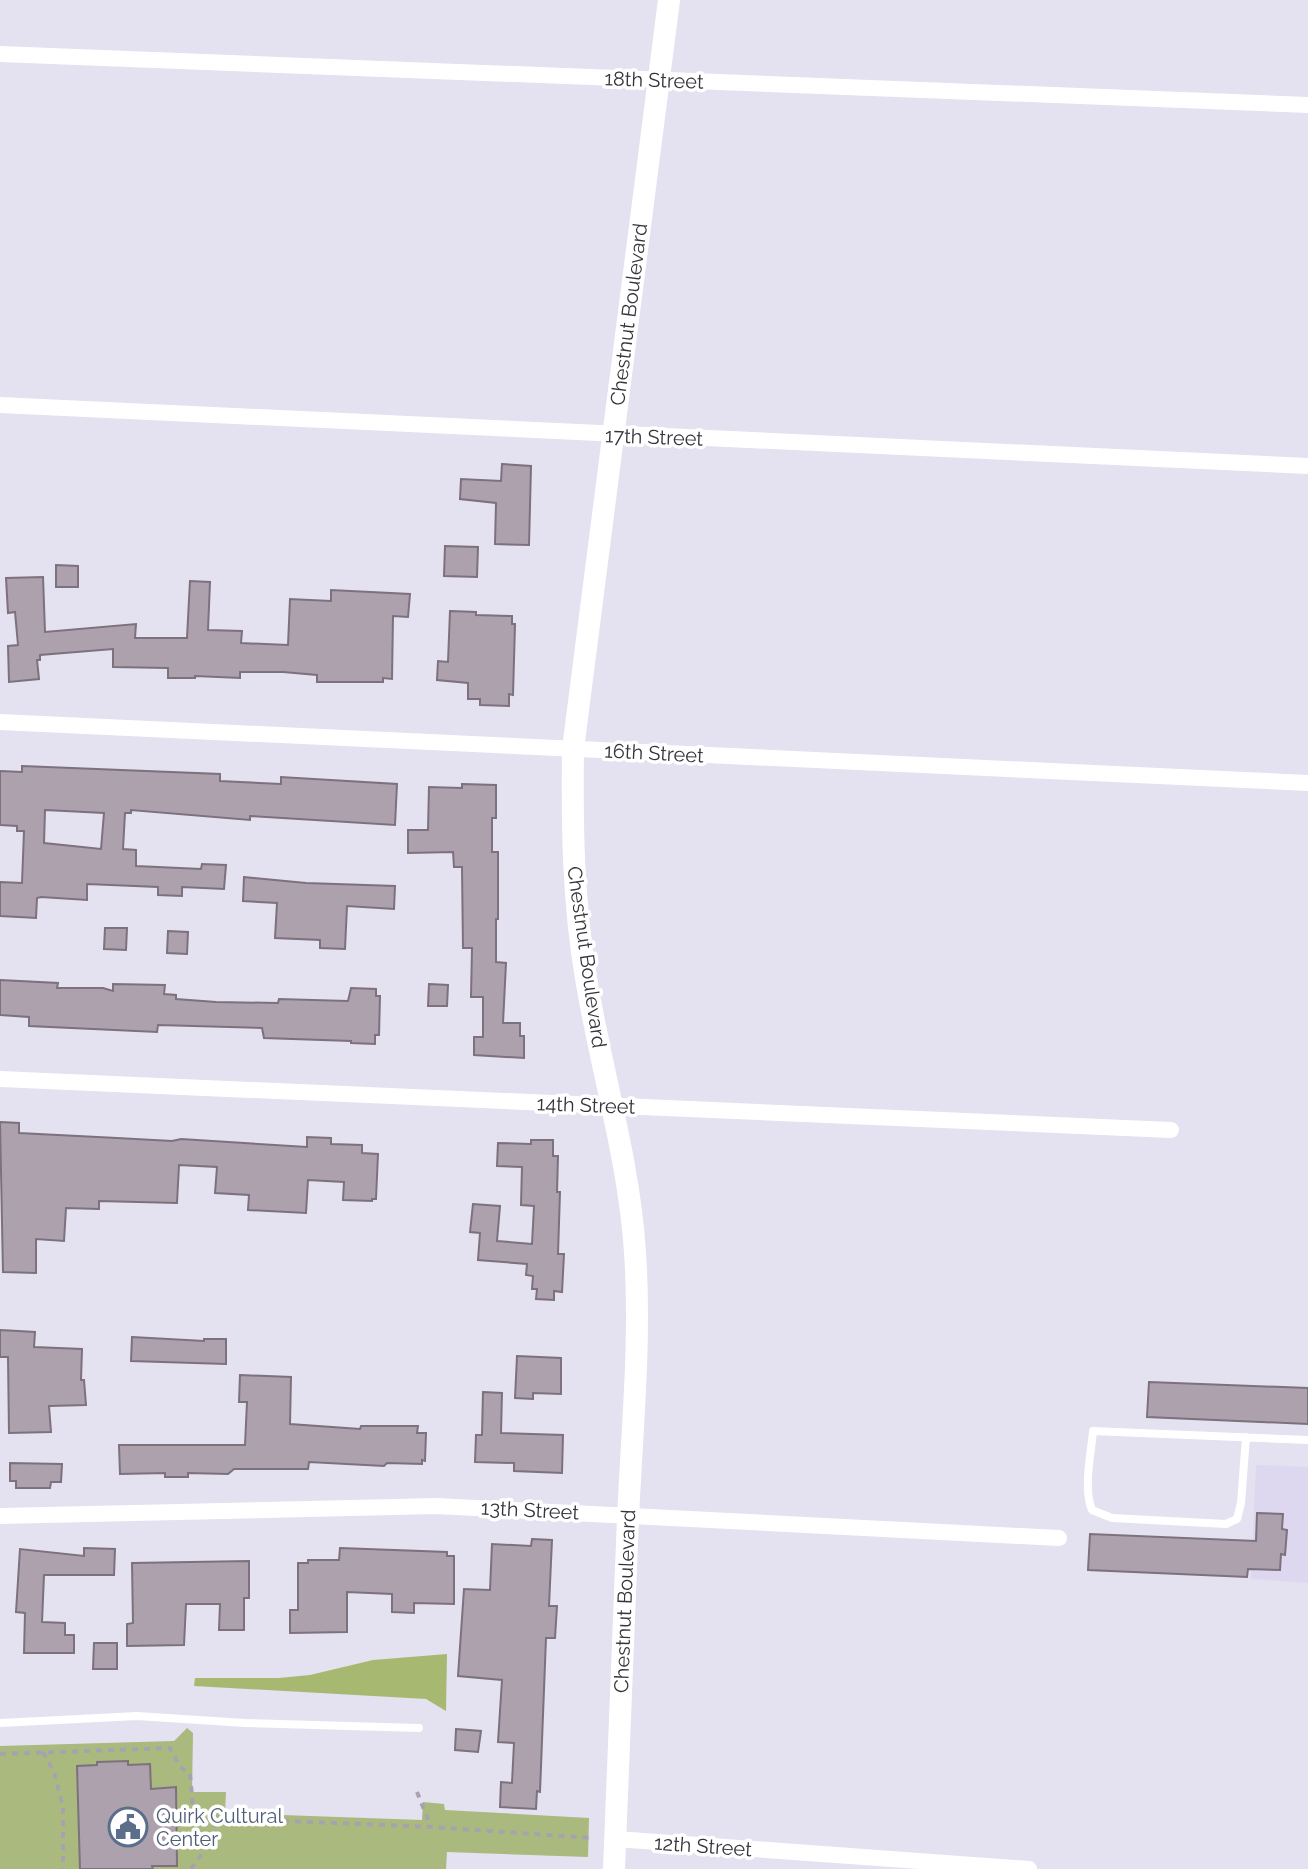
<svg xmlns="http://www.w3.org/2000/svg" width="1308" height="1869" viewBox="0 0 1308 1869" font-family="Raleway,sans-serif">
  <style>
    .built { fill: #ddd8ef }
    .green { fill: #aab97e }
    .forest { fill: #a7b970 }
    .building { fill: #ada1ad; stroke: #7c717c; stroke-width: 2; fill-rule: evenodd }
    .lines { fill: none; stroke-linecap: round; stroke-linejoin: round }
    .path { stroke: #a6a3af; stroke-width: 4; stroke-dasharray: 6 6; stroke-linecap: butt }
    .service { stroke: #fff; stroke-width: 8 }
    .minor { stroke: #fff; stroke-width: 16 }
    .tertiary { stroke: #fff; stroke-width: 22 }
    .labels { text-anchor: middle; stroke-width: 7; stroke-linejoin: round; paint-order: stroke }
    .street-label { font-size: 20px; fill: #36343b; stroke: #fff }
    .service-label { font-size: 20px; fill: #4e5e75; stroke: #fff; text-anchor: start }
  </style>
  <rect width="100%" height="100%" fill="#e4e1f0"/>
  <path class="built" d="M 1256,1465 L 1308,1467 L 1308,1583 L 1251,1579 Z"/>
  <path class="green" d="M 187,1728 L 193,1733 L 192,1792 L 226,1792 L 225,1813 L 422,1820 L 423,1802 L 444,1804 L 445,1810 L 589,1818 L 588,1857 L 447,1852 L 446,1869 L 0,1869 L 0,1746 L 174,1741 Z"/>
  <path class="forest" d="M 447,1654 L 446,1711 L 426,1699 L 194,1686 L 195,1678 L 279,1678 L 310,1675 L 373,1660 Z"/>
  <path class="building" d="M 502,464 L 531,466 L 529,545 L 495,544 L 496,503 L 460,499 L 461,479 L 501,481 Z
    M 445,546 L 478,547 L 477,577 L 444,576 Z
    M 56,565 L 78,566 L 78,587 L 56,587 Z
    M 43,577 L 45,632 L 136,624 L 135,638 L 187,638 L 190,581 L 210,582 L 208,630 L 242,631 L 241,643 L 288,645 L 290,599 L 331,601 L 331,590 L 410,594 L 408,617 L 393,616 L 392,679 L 383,678 L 383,682 L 317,682 L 317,675 L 283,672 L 240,672 L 240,678 L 195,676 L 195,678 L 168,678 L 168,668 L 113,667 L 113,649 L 40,655 L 40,660 L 37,660 L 39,679 L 9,682 L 8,646 L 18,645 L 15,612 L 8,613 L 6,578 Z
    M 450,611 L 476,612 L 476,615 L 512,616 L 512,624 L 515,624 L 513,695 L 509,694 L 509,706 L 480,705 L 480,699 L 468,699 L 468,683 L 437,680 L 438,661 L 448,662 Z
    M 22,766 L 220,774 L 220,781 L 281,784 L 281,777 L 397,784 L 395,825 L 250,816 L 250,820 L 131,810 L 131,813 L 125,813 L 123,849 L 136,850 L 136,866 L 201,869 L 202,864 L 226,865 L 224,889 L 182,887 L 182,896 L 158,895 L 158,887 L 87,884 L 87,900 L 41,897 L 37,898 L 36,918 L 0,916 L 0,882 L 22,883 L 24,831 L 17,831 L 17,826 L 0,825 L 0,771 L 22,772 ZM 45,810 L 104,813 L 101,849 L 44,843 Z
    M 462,784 L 496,785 L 496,818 L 492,818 L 492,852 L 498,852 L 498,919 L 496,919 L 496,962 L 506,963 L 503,1023 L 520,1023 L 520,1036 L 524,1036 L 524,1058 L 474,1055 L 474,1037 L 483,1037 L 483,997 L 471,997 L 472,948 L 463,948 L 462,867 L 454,867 L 453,852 L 408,853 L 408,830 L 428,830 L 429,787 L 462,788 Z
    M 244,877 L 306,883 L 395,886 L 394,909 L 347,906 L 345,949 L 320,948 L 320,940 L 275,938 L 277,903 L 243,901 Z
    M 105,928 L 127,928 L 126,950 L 104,949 Z
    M 168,931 L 188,932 L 187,954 L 167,953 Z
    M 0,980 L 58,983 L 57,988 L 103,988 L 113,991 L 113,984 L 165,985 L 164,994 L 176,995 L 176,999 L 216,1002 L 278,1003 L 279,999 L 348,1001 L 351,988 L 376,989 L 376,996 L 380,996 L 379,1035 L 375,1035 L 375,1044 L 351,1043 L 351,1041 L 264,1038 L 262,1028 L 158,1025 L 157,1032 L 29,1026 L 29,1017 L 0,1015 Z
    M 429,984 L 448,985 L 447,1006 L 428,1006 Z
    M 0,1122 L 19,1123 L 19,1133 L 117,1138 L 172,1141 L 181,1139 L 307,1147 L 307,1137 L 331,1138 L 331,1144 L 362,1145 L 362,1153 L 378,1154 L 376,1199 L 372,1199 L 372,1201 L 343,1200 L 344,1182 L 308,1180 L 306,1213 L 248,1210 L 249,1195 L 215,1193 L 217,1167 L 179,1165 L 177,1203 L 99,1201 L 99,1209 L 66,1208 L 64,1241 L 36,1239 L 36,1273 L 3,1272 Z
    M 531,1140 L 553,1140 L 553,1156 L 558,1156 L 557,1192 L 560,1192 L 558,1254 L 564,1254 L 562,1292 L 554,1291 L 554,1300 L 536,1299 L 537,1289 L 532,1289 L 533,1276 L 526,1275 L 527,1264 L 478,1260 L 480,1233 L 470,1232 L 473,1204 L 500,1206 L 497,1241 L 532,1244 L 534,1206 L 521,1205 L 522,1167 L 497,1166 L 498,1143 L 531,1144 Z
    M 0,1330 L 35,1332 L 34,1347 L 82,1349 L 81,1380 L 84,1380 L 86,1405 L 49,1406 L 51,1432 L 9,1433 L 8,1357 L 0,1357 Z
    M 132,1337 L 204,1341 L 204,1339 L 226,1339 L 226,1364 L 131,1361 Z
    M 517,1356 L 561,1358 L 561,1394 L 533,1393 L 533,1399 L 515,1398 Z
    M 240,1375 L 291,1377 L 290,1424 L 360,1429 L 361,1426 L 418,1426 L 417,1433 L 426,1433 L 425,1461 L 422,1460 L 422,1464 L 387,1463 L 384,1466 L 309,1462 L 308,1469 L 234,1469 L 228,1474 L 188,1473 L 188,1477 L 165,1477 L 165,1473 L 120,1474 L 119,1445 L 245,1445 L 247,1402 L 239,1402 Z
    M 1149,1382 L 1308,1388 L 1308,1424 L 1147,1417 Z
    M 483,1392 L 502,1393 L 501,1433 L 563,1435 L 562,1473 L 514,1471 L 514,1463 L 475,1462 L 476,1435 L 482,1435 Z
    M 10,1463 L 62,1464 L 61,1482 L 51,1482 L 50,1488 L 16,1488 L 16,1481 L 10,1481 Z
    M 1257,1513 L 1283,1514 L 1282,1529 L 1287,1530 L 1285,1555 L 1281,1554 L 1280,1570 L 1248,1569 L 1247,1577 L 1088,1570 L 1090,1534 L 1256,1541 Z
    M 532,1539 L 552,1540 L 549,1606 L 557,1606 L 555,1638 L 546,1638 L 540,1792 L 537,1791 L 536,1809 L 500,1807 L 501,1782 L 512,1783 L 514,1743 L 498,1742 L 502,1680 L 458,1676 L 464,1589 L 490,1590 L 492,1544 L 531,1546 Z
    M 84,1548 L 115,1549 L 114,1575 L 44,1575 L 42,1622 L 65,1623 L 65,1635 L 74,1635 L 74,1653 L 24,1653 L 25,1613 L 16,1612 L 20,1549 L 84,1556 Z
    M 340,1548 L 447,1552 L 447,1556 L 454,1556 L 454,1604 L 414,1603 L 414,1613 L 392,1612 L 392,1594 L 347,1592 L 347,1632 L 290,1633 L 290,1610 L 298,1610 L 298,1563 L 308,1563 L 308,1560 L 339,1560 Z
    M 249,1561 L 249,1598 L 244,1598 L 244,1630 L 219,1630 L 220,1604 L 186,1604 L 184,1645 L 127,1646 L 127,1624 L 133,1623 L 132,1563 Z
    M 94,1643 L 117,1643 L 117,1669 L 93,1669 Z
    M 456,1729 L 481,1731 L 478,1752 L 455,1750 Z
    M 128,1761 L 128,1765 L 150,1764 L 151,1789 L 176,1787 L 177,1866 L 152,1866 L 153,1869 L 80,1869 L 77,1766 L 97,1765 L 97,1762 Z"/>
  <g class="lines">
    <path class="path" d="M 43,1752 L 54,1772 L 63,1807 L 63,1869
      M 0,1754 L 170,1748 L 180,1767 L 190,1774 L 194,1817 L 431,1827 L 593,1838
      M 417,1792 L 431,1827
      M 191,1869 C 202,1853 215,1839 215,1818"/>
    <path class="service" d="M 1246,1437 L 1241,1503 L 1237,1519 L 1226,1524 L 1112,1518 L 1092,1510 C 1083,1488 1091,1455 1093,1431 L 1308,1440
      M 0,1723 L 137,1716 L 245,1723 L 419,1728"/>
    <path class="minor" d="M 0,54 L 1308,105
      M 0,405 L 1308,466
      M 0,722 L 1308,783
      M 0,1079 L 1171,1130
      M 0,1516 L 436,1506 L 1059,1538
      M 616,1839 L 1029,1869"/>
    <path class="tertiary" id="s1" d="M 614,1869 C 619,1752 623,1635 628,1518 C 632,1429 641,1341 635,1252 C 629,1159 601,1070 586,978 C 573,902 572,826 573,749 L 669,0"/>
  </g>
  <defs>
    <symbol id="civic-ring" viewBox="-11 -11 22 22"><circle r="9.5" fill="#fff" stroke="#5c6f8a" stroke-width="1.5"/><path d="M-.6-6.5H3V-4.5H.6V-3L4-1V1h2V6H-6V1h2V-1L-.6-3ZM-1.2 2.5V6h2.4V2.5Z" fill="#5c6f8a"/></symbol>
  </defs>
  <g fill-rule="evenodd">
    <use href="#civic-ring" x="106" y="1805" width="44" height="44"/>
  </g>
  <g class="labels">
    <g class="street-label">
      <text transform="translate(654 80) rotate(2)" y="7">18th Street</text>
      <text dy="7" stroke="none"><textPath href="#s1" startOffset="1564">Chestnut Boulevard</textPath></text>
      <text transform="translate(654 437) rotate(2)" y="7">17th Street</text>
      <text transform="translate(654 753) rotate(3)" y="7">16th Street</text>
      <text transform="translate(587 957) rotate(82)" y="7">Chestnut Boulevard</text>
      <text transform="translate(586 1105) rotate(2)" y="7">14th Street</text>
      <text transform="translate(530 1510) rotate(3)" y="7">13th Street</text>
      <text dy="7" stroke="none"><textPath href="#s1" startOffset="268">Chestnut Boulevard</textPath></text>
      <text transform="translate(703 1846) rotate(4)" y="7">12th Street</text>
    </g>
    <g class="service-label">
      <text x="156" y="1823">Quirk Cultural<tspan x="156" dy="23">Center</tspan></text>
    </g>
  </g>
</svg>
